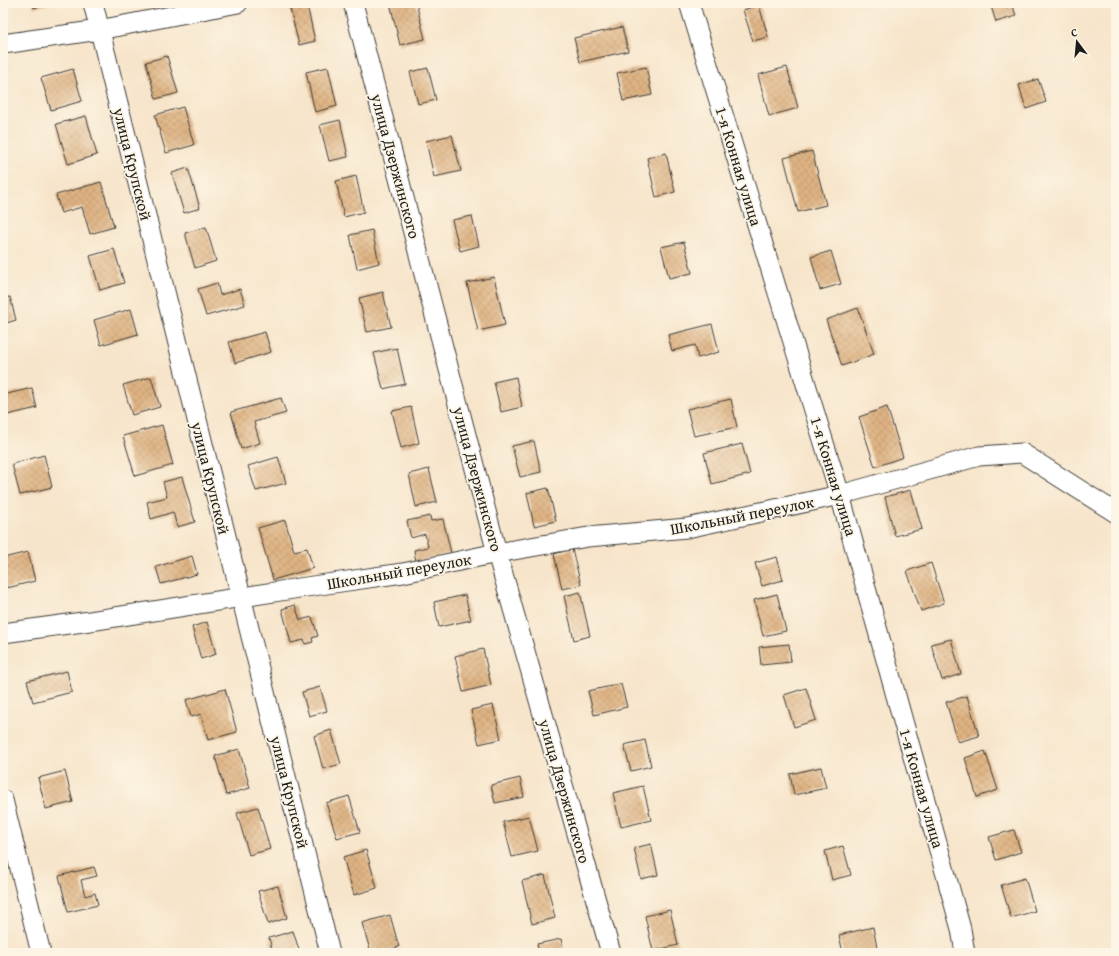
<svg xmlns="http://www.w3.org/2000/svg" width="1119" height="956" viewBox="0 0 1119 956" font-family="'Gentium Book Plus',serif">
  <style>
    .building { fill: url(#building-cross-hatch) }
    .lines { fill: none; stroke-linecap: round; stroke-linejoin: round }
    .minor-casing { stroke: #3d3a36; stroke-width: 21 }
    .minor { stroke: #fff; stroke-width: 19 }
    .labels { text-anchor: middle; stroke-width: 3.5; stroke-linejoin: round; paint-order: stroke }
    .street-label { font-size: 16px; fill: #1c1c1c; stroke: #fcf5e5 }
  </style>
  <defs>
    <pattern id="building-cross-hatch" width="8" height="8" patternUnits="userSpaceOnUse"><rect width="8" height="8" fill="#dfb483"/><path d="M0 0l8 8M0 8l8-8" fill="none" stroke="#bf9a71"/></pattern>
  </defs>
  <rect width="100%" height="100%" fill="#fcf5e5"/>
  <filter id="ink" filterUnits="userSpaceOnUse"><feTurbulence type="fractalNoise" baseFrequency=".025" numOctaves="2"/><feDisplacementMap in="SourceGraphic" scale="8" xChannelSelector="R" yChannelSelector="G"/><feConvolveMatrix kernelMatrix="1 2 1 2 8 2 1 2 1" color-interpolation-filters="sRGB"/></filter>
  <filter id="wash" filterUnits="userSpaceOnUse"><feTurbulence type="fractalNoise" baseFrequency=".012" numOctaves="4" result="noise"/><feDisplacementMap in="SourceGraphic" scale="16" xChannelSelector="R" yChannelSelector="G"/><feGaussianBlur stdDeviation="0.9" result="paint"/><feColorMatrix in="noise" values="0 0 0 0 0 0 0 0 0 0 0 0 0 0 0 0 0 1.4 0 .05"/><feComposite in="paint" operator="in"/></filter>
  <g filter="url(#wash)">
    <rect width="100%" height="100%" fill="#f7e5cb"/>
    <g id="blocks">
      <path class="building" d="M 32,3 L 51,3 L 34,8 Z
        M 390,3 L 416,3 L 425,39 L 400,45 Z
        M 990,3 L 1012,3 L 1016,16 L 996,22 Z
        M 307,5 L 315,41 L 299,45 L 290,9 Z
        M 759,5 L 768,37 L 753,41 L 743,10 Z
        M 622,27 L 628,51 L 580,62 L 574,38 Z
        M 167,56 L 178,93 L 156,99 L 146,62 Z
        M 328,67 L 337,106 L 315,112 L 306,72 Z
        M 646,67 L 652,95 L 623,101 L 617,73 Z
        M 787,67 L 798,108 L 769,116 L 758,75 Z
        M 428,68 L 436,100 L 418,104 L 410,72 Z
        M 73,69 L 82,101 L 51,110 L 41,78 Z
        M 1038,79 L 1046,102 L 1026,109 L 1019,85 Z
        M 183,107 L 194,145 L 166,153 L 155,115 Z
        M 86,116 L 97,155 L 68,164 L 56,124 Z
        M 340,120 L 348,157 L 329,161 L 320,125 Z
        M 452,135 L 461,171 L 434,177 L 426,141 Z
        M 812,151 L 826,205 L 798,212 L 784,158 Z
        M 666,153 L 675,192 L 656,197 L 647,158 Z
        M 188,168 L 200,208 L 184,213 L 172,173 Z
        M 356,176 L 364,212 L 344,217 L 336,181 Z
        M 101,182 L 114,227 L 90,234 L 82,207 L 61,213 L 56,195 Z
        M 472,216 L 479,246 L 460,251 L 452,220 Z
        M 206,227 L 216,261 L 195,268 L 185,233 Z
        M 372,230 L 379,263 L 357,269 L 350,235 Z
        M 684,242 L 692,273 L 669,278 L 661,247 Z
        M 114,249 L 124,283 L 100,290 L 90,256 Z
        M 831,251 L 841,284 L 820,290 L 811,257 Z
        M 494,277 L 505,325 L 478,331 L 467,283 Z
        M 217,283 L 220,295 L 240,289 L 245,305 L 206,316 L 198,289 Z
        M 383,292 L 391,327 L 367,332 L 359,298 Z
        M 10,297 L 16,320 L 3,324 L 3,298 Z
        M 858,308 L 874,354 L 842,366 L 826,320 Z
        M 131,309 L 138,334 L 101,345 L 94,320 Z
        M 712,324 L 719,352 L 698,358 L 695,345 L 672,351 L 668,335 Z
        M 265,332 L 271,352 L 235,363 L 229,342 Z
        M 397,348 L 405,384 L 383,389 L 374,353 Z
        M 151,377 L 160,407 L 132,415 L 123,385 Z
        M 516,377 L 522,407 L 501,412 L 494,382 Z
        M 32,388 L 37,408 L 3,416 L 3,395 Z
        M 281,398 L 286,413 L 254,422 L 260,443 L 241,449 L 231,412 Z
        M 731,399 L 737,427 L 694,436 L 687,409 Z
        M 411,407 L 419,443 L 401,448 L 392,411 Z
        M 887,407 L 903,457 L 875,467 L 859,417 Z
        M 162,425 L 173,465 L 135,476 L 123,436 Z
        M 534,441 L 541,472 L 520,477 L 512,446 Z
        M 742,444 L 750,474 L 712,484 L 704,453 Z
        M 44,455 L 52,487 L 20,495 L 12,464 Z
        M 278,457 L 286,483 L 256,491 L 248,466 Z
        M 429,469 L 437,502 L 416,507 L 409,474 Z
        M 182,477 L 195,522 L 177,527 L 173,512 L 151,519 L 147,502 L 167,497 L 163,482 Z
        M 548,488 L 556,521 L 534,526 L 527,493 Z
        M 911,490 L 922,529 L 895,536 L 885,497 Z
        M 430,516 L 431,521 L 443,519 L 451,553 L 416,562 L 414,550 L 428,547 L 425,534 L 411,538 L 407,521 Z
        M 285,520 L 294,551 L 307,548 L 313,568 L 273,580 L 258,528 Z
        M 572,549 L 581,585 L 562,589 L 554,554 Z
        M 28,552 L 35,581 L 7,588 L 3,571 L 3,558 Z
        M 192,556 L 197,574 L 161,584 L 156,567 Z
        M 777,557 L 783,580 L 762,586 L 755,563 Z
        M 931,563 L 944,603 L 921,611 L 907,571 Z
        M 580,592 L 590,636 L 574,640 L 564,596 Z
        M 777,594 L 786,631 L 763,636 L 754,600 Z
        M 465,595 L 471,620 L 439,627 L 434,602 Z
        M 295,605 L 300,620 L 312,617 L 318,636 L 312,638 L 313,642 L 305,644 L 304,640 L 291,643 L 282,609 Z
        M 207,622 L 216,654 L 201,659 L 192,627 Z
        M 951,639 L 961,674 L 942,680 L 931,644 Z
        M 789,644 L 791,662 L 761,665 L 759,647 Z
        M 483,649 L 491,685 L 463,692 L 455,656 Z
        M 67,671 L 72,692 L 33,702 L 27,681 Z
        M 621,684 L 627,707 L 594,715 L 588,691 Z
        M 320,687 L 327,711 L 309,716 L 302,692 Z
        M 806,688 L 816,720 L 794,727 L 784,695 Z
        M 225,689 L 237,732 L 208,740 L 201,714 L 191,717 L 186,700 Z
        M 967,696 L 979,736 L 958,742 L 946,702 Z
        M 493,705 L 501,739 L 479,744 L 471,710 Z
        M 331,730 L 341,764 L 323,769 L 314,736 Z
        M 645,740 L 651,766 L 631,771 L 624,745 Z
        M 239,749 L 250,788 L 226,795 L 215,756 Z
        M 985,751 L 998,790 L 977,797 L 965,758 Z
        M 821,767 L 826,788 L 794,795 L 790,774 Z
        M 65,771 L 73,802 L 46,809 L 38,778 Z
        M 520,778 L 524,797 L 495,803 L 491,785 Z
        M 643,786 L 651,820 L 621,827 L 613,793 Z
        M 349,796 L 360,832 L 337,838 L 326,803 Z
        M 258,807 L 270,849 L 249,855 L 237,813 Z
        M 529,816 L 538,851 L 512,857 L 503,822 Z
        M 1014,830 L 1021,852 L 996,860 L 989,837 Z
        M 651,844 L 658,875 L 641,879 L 634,848 Z
        M 843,846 L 851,875 L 832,880 L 825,851 Z
        M 366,850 L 377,888 L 354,895 L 343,857 Z
        M 94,867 L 97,876 L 81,880 L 85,896 L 95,893 L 98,905 L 68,912 L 59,876 Z
        M 545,875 L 555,918 L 532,924 L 522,881 Z
        M 1025,878 L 1035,911 L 1011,918 L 1001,885 Z
        M 278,886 L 287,918 L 268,924 L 258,891 Z
        M 670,910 L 678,945 L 653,951 L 645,916 Z
        M 390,915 L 399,947 L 378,953 L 371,953 L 362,923 Z
        M 873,927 L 878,953 L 843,953 L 839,935 Z
        M 293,931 L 300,953 L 273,953 L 269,938 Z
        M 561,939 L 564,953 L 539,953 L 537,944 Z"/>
    </g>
  </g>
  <g filter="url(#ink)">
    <use href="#blocks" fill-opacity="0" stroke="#3d3a36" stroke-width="1"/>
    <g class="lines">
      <defs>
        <path id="minor" d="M 93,3 L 330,953
          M 353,3 L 497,553 L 611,953
          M 689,3 L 840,495 L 961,929 L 965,953
          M 3,44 L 99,30 L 238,3
          M 3,633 L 90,621 L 306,587 L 403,573 L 497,553 L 588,537 L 687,528 L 840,495 L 979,456 L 1022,453 L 1116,513
          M 3,800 L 41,953"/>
      </defs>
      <use href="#minor" class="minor-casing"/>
      <use href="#minor" class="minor"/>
    </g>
  </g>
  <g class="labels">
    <g class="street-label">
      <text transform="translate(133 164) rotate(76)" y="6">улица Крупской</text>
      <text transform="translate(396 166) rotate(75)" y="6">улица Дзержинского</text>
      <text transform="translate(739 166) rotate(73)" y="6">1-я Конная улица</text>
      <text transform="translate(834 476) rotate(73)" y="6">1-я Конная улица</text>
      <text transform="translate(211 478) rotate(76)" y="6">улица Крупской</text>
      <text transform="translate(478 479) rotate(75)" y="6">улица Дзержинского</text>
      <text transform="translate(742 515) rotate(-11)" y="6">Школьный переулок</text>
      <text transform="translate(399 571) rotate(-10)" y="6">Школьный переулок</text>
      <text transform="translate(922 788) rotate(74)" y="6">1-я Конная улица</text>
      <text transform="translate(565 791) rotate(74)" y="6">улица Дзержинского</text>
      <text transform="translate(290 792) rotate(76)" y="6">улица Крупской</text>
    </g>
  </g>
  <rect width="1119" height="956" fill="none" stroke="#fcf5e5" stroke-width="16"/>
  <g transform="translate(1077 42) rotate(344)" stroke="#fcf5e5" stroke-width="3" paint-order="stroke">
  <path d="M0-3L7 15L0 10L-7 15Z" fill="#1c1c1c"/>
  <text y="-6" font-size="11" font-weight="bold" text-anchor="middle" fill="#1c1c1c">С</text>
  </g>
</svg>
